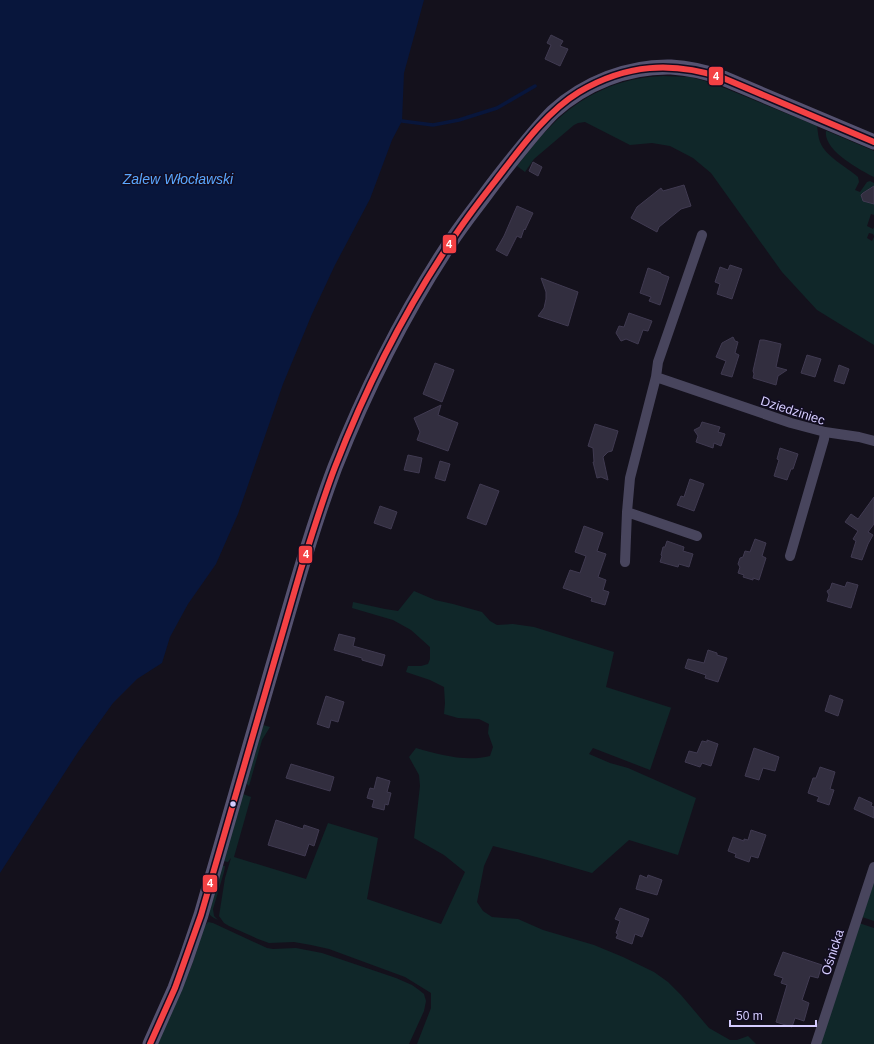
<svg xmlns="http://www.w3.org/2000/svg" width="874" height="1044" viewBox="0 0 874 1044" font-family="Arial,sans-serif">
  <style>
    .green { fill: #102729 }
    .water { fill: #08163c }
    .lines { fill: none; stroke-linecap: round; stroke-linejoin: round }
    .stream { stroke: #08163c; stroke-width: 3.5 }
    .building { fill: #322e3f; stroke: #403a51 }
    .street { stroke: #48455d; stroke-width: 10 }
    .secondary { stroke: #555270; stroke-width: 15 }
    .bus-1-casing { stroke: #110c21; stroke-width: 9 }
    .bus-1 { stroke: #f44144; stroke-width: 6 }
    .bus-dot { fill: #d5ccff; stroke: #110c21; stroke-width: 1.5 }
    .labels { text-anchor: middle; stroke-width: 3; stroke-linejoin: round; paint-order: stroke }
    .street-label { font-size: 13px; fill: #d5ccff; stroke: #110c21 }
    .water-label { font-size: 14px; font-style: italic; fill: #5aa7ff; stroke: #110c21 }
    .line-badge { stroke: #110c21; stroke-width: 1.5 }
    .badge-label { font-size: 11px; text-anchor: middle; font-weight: bold; fill: #fff }
  </style>
  <rect width="100%" height="100%" fill="#14111c"/>
  <path class="green" d="M 663,76 L 690,77 L 705,81 L 727,89 L 817,126 C 818,132 818,137 820,142 C 826,157 847,167 858,177 L 859,182 L 855,190 L 860,192 L 867,182 L 870,181 L 874,183 L 874,200 L 873,203 L 874,204 L 874,215 L 871,214 L 867,226 L 873,229 L 874,227 L 874,236 L 873,234 L 869,233 L 867,238 L 872,241 L 874,237 L 874,345 L 817,310 L 782,272 L 711,173 L 693,158 L 670,146 L 652,143 L 630,145 L 585,122 L 578,123 L 574,125 L 534,159 L 525,172 L 517,166 C 528,153 538,138 551,126 C 580,96 620,77 663,76 Z
    M 826,131 L 827,131 L 874,151 L 874,177 C 860,170 823,150 826,131 Z
    M 414,591 L 435,600 L 453,604 L 482,612 L 490,621 L 497,625 L 513,624 L 534,627 L 614,652 L 606,687 L 672,708 L 671,708 L 650,770 L 593,748 L 589,754 L 610,763 L 628,768 L 696,798 L 678,855 L 629,840 L 592,873 L 544,859 L 493,846 L 484,866 L 477,902 L 483,911 L 492,917 L 518,919 L 543,930 L 594,945 L 623,957 L 654,972 L 668,982 L 681,995 L 709,1028 L 730,1040 L 737,1040 L 748,1036 L 756,1044 L 417,1044 L 431,1008 L 431,993 L 405,977 L 329,949 L 311,945 L 294,942 L 269,943 L 258,939 L 229,926 L 224,923 L 219,916 L 225,878 L 231,858 L 228,862 L 223,861 L 243,794 L 251,797 L 234,857 L 306,879 L 328,823 L 378,838 L 367,899 L 441,924 L 465,872 L 444,855 L 414,838 L 420,786 L 419,775 L 409,757 L 416,748 C 440,755 466,762 490,756 L 493,747 L 488,733 L 489,724 L 479,719 L 458,718 L 444,714 L 445,703 L 444,687 L 430,680 L 406,672 L 408,666 L 421,666 L 428,664 L 430,659 L 430,647 L 411,630 L 393,620 L 352,608 L 353,602 L 385,609 L 398,611 Z
    M 263,725 L 270,727 L 262,740 L 249,786 L 246,783 Z
    M 221,865 L 225,866 L 224,872 L 213,909 L 214,916 L 218,920 C 216,919 212,917 210,915 C 207,909 219,873 221,865 Z
    M 874,882 L 874,921 L 862,917 Z
    M 208,922 L 213,923 L 267,948 L 273,949 L 296,948 L 322,953 L 396,978 L 412,985 L 419,990 L 424,994 L 426,1001 L 424,1011 L 409,1044 L 157,1044 L 190,970 L 197,950 L 204,927 Z
    M 859,923 L 874,928 L 874,1044 L 819,1044 Z"/>
  <path class="water" d="M 0,0 L 424,0 L 404,73 L 402,121 L 392,140 L 370,199 L 335,265 L 312,314 L 283,384 L 238,514 L 216,564 L 188,604 L 170,637 L 162,663 L 137,679 L 113,703 L 78,752 L 0,873 Z"/>
  <g class="lines">
    <path class="stream" d="M 402,121 L 433,125 L 459,120 L 497,108 L 535,86"/>
  </g>
  <path class="building" d="M 551,35 L 563,41 L 560,46 L 568,49 L 560,66 L 545,59 L 551,45 L 547,43 Z
    M 533,162 L 542,167 L 538,176 L 529,171 Z
    M 684,185 L 691,206 L 681,209 L 659,227 L 657,232 L 631,218 L 637,207 L 661,188 L 663,191 Z
    M 874,186 L 874,204 L 863,201 L 861,195 L 863,193 Z
    M 517,206 L 533,213 L 525,230 L 524,229 L 521,238 L 517,236 L 507,256 L 496,250 L 504,236 Z
    M 730,265 L 742,269 L 732,299 L 717,294 L 720,284 L 715,282 L 720,267 L 728,270 Z
    M 648,268 L 661,273 L 661,274 L 669,277 L 660,305 L 649,301 L 651,297 L 640,293 Z
    M 541,278 L 578,292 L 568,326 L 538,316 L 544,308 L 546,299 L 546,292 Z
    M 629,313 L 652,321 L 648,331 L 643,330 L 638,344 L 626,339 L 621,341 L 616,333 L 619,326 L 624,327 Z
    M 733,337 L 735,341 L 738,342 L 735,353 L 739,355 L 732,377 L 721,374 L 726,361 L 716,357 L 722,343 Z
    M 760,340 L 764,340 L 781,344 L 776,367 L 787,370 L 778,376 L 776,385 L 753,378 L 754,374 L 753,371 Z
    M 807,355 L 821,359 L 815,377 L 801,373 Z
    M 435,363 L 454,370 L 442,402 L 423,394 Z
    M 839,365 L 849,369 L 844,384 L 834,381 Z
    M 441,405 L 438,415 L 458,423 L 448,451 L 417,440 L 420,432 L 414,418 Z
    M 702,422 L 720,427 L 718,432 L 725,434 L 721,446 L 714,443 L 713,448 L 696,442 L 698,436 L 694,430 L 700,427 Z
    M 595,424 L 618,431 L 612,451 L 608,452 L 603,457 L 608,480 L 601,477 L 597,478 L 593,462 L 594,462 L 593,448 L 588,446 Z
    M 780,448 L 798,454 L 793,469 L 791,469 L 787,480 L 774,476 L 779,460 L 777,459 Z
    M 408,455 L 422,458 L 419,473 L 404,470 Z
    M 440,461 L 450,464 L 445,481 L 435,478 Z
    M 690,479 L 704,484 L 694,511 L 677,505 L 681,496 L 684,497 Z
    M 480,484 L 499,491 L 486,525 L 467,518 Z
    M 874,497 L 874,524 L 868,532 L 873,535 L 868,544 L 862,560 L 851,557 L 856,541 L 853,539 L 858,531 L 845,522 L 851,514 L 858,519 Z
    M 380,506 L 397,512 L 391,529 L 374,523 Z
    M 584,526 L 603,533 L 597,551 L 606,554 L 598,577 L 606,580 L 603,590 L 609,592 L 605,605 L 591,601 L 592,598 L 563,588 L 570,570 L 580,573 L 586,556 L 575,552 Z
    M 755,539 L 766,543 L 762,556 L 766,558 L 759,580 L 753,578 L 753,580 L 743,577 L 744,575 L 738,573 L 740,567 L 738,564 L 740,558 L 743,557 L 745,551 L 750,552 Z
    M 667,541 L 684,547 L 683,551 L 693,554 L 689,567 L 679,564 L 678,567 L 660,562 L 662,556 L 661,555 L 663,547 L 665,547 Z
    M 847,582 L 858,585 L 851,608 L 827,601 L 829,595 L 827,591 L 830,589 L 832,583 L 845,587 Z
    M 339,634 L 355,638 L 353,646 L 385,655 L 382,666 L 362,660 L 362,658 L 334,650 Z
    M 708,650 L 717,653 L 717,655 L 727,658 L 718,682 L 705,678 L 706,675 L 685,668 L 688,659 L 704,663 Z
    M 830,695 L 843,700 L 838,716 L 825,711 Z
    M 326,696 L 344,702 L 338,722 L 331,720 L 329,728 L 317,724 Z
    M 707,740 L 718,744 L 711,766 L 702,763 L 700,767 L 685,762 L 689,751 L 697,753 L 702,741 L 707,742 Z
    M 754,748 L 779,757 L 775,771 L 763,768 L 759,780 L 745,776 Z
    M 291,764 L 334,777 L 330,791 L 286,778 Z
    M 820,767 L 835,772 L 830,789 L 834,790 L 829,805 L 817,801 L 819,797 L 808,793 L 813,778 L 816,778 Z
    M 377,777 L 390,781 L 387,792 L 391,793 L 388,805 L 385,804 L 384,810 L 372,807 L 374,800 L 367,798 L 370,788 L 374,789 Z
    M 859,797 L 872,803 L 871,806 L 874,807 L 874,818 L 854,809 Z
    M 276,820 L 303,829 L 304,825 L 319,830 L 314,846 L 309,844 L 305,856 L 268,845 Z
    M 751,830 L 766,835 L 758,858 L 751,856 L 749,862 L 735,857 L 736,854 L 728,851 L 733,837 L 744,841 L 744,839 L 748,840 Z
    M 640,875 L 647,878 L 648,875 L 662,880 L 657,895 L 636,889 Z
    M 620,908 L 649,919 L 642,937 L 635,934 L 632,944 L 616,938 L 618,934 L 616,933 L 620,921 L 615,919 Z
    M 783,952 L 822,965 L 818,978 L 810,976 L 802,1000 L 809,1003 L 804,1021 L 795,1018 L 792,1027 L 776,1022 L 787,985 L 781,983 L 783,978 L 774,975 Z"/>
  <g class="lines">
    <path class="street" d="M 656,377 L 791,423 L 825,432 L 859,437 L 874,441
      M 627,512 L 697,536
      M 790,556 L 824,439 L 825,432
      M 625,562 L 627,512 L 630,478 L 656,377 L 658,362 L 702,235
      M 816,1044 L 874,867"/>
    <path class="secondary" d="M 150,1044 L 175,988 L 186,959 L 201,915 C 224,834 248,753 271,672 C 291,604 310,533 335,467 C 366,389 404,313 450,243 C 461,226 473,211 485,195 C 498,177 511,161 525,144 C 534,133 543,122 553,112 C 585,83 628,66 671,67 C 689,68 706,72 723,78 L 874,142"/>
    <defs>
      <path id="bus-1" d="M 150,1044 L 175,988 L 201,915 L 301,569 C 312,535 322,501 335,467 C 366,387 406,308 454,237 C 467,217 482,198 496,180 C 520,149 546,112 579,92 C 626,64 672,61 723,78 L 874,142"/>
    </defs>
    <use href="#bus-1" class="bus-1-casing"/>
    <use href="#bus-1" class="bus-1"/>
  </g>
  <circle class="bus-dot" cx="233" cy="804" r="3.5"/>
  <g class="labels">
    <g class="street-label">
      <text transform="translate(793 410) rotate(18)" y="5">Dziedziniec</text>
      <text transform="translate(832 952) rotate(-72)" y="5">Ośnicka</text>
    </g>
    <g class="water-label">
      <text x="178" y="184">Zalew Włocławski</text>
    </g>
  </g>
  <g class="line-badge">
    <rect x="708" y="66" width="16" height="20" rx="4" fill="#f44144"/>
    <rect x="442" y="234" width="15" height="20" rx="4" fill="#f44144"/>
    <rect x="298" y="545" width="15" height="19" rx="4" fill="#f44144"/>
    <rect x="202" y="874" width="16" height="19" rx="4" fill="#f44144"/>
  </g>
  <g class="badge-label">
    <text x="716" y="80">4</text>
    <text x="449" y="248">4</text>
    <text x="306" y="558">4</text>
    <text x="210" y="887">4</text>
  </g>
  <path d="M730 1020v6h86v-6" fill="none" stroke="#d5ccff" stroke-width="2"/>
  <text x="736" y="1020" font-size="12" fill="#d5ccff" stroke="#110c21" stroke-width="3" paint-order="stroke">50 m</text>
</svg>
